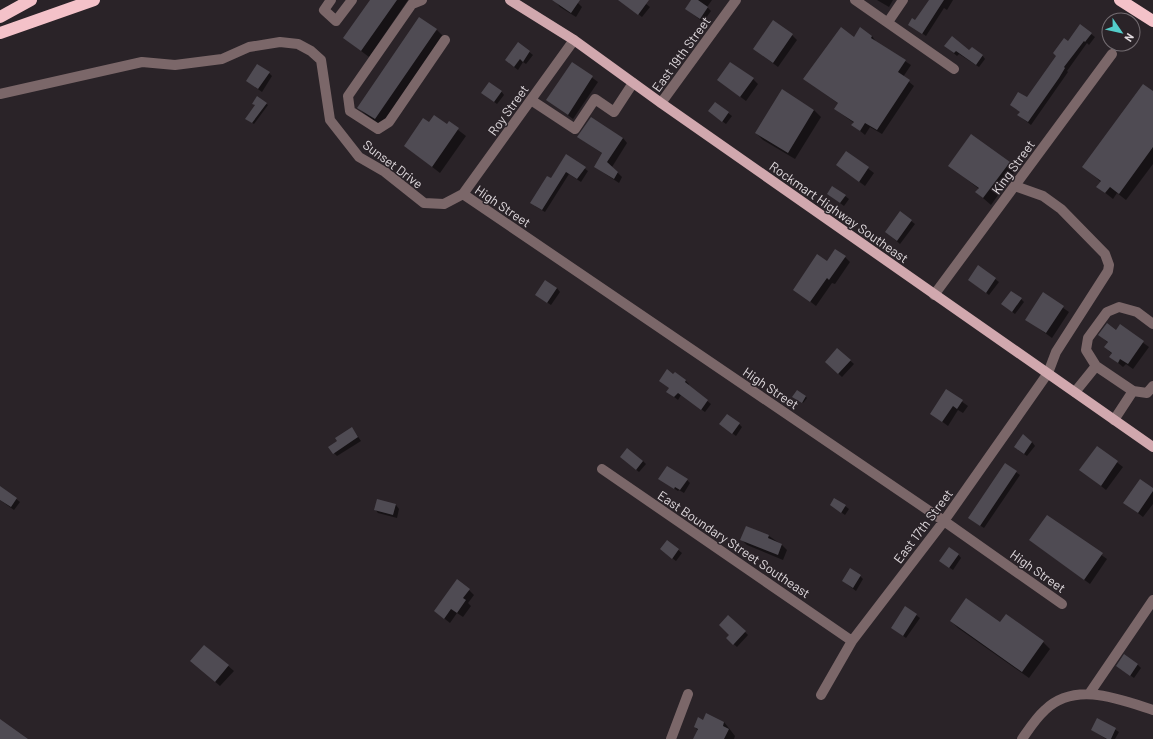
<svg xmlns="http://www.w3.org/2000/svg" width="1153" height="739" viewBox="0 0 1153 739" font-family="Barlow,sans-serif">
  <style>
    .shadow { fill: #0007 }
    .building { fill: #4f4b53 }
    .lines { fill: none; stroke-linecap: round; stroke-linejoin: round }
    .minor { stroke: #7b6769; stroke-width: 10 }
    .major { stroke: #d1a8ae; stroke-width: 10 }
    .highway { stroke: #f4c2c9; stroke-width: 12 }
    .labels { text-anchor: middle; stroke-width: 3; stroke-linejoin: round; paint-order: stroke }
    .street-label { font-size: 13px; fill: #e0dade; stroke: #2a2328 }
  </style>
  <rect width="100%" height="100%" fill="#2a2328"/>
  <path class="shadow" d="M 371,0 L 408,0 L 369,57 L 344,38 Z
    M 557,0 L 575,0 L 582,7 L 576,17 L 560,7 L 556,2 Z
    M 620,0 L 641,0 L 650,7 L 642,17 Z
    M 692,0 L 712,0 L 707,7 L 711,11 L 703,22 L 686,9 Z
    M 877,0 L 893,0 L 889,7 Z
    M 930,0 L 953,0 L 947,10 L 944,8 L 926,36 L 909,24 L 915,21 Z
    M 437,30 L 444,37 L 382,126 L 365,114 L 358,107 Z
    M 1091,34 L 1095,37 L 1089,45 L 1087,43 L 1067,71 L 1068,72 L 1031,125 L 1022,118 L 1019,115 L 1021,112 L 1011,105 L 1027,99 L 1068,42 Z
    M 792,35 L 797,40 L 778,67 L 754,49 Z
    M 872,36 L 876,42 L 911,65 L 903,77 L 914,86 L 882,134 L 870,127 L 865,135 L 853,125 L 854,123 L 835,109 L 839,104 L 804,79 L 854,38 Z
    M 518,43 L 533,55 L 526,64 L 523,62 L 518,70 L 509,63 Z
    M 949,49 L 970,51 L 982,55 L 985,59 L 979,67 L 959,54 L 957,56 Z
    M 572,63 L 598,82 L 573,119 L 548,100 Z
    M 269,73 L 272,76 L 262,92 L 247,81 Z
    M 753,79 L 758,84 L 746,101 L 718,80 Z
    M 501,91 L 504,95 L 497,104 L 486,96 Z
    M 782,91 L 814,110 L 821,117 L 795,159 L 763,140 L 756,133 Z
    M 1153,92 L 1153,164 L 1126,200 L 1117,193 L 1113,199 L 1098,187 L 1101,182 L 1084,167 Z
    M 257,98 L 268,105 L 254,124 L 248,120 L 256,106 Z
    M 715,103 L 732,116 L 726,124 L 712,114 Z
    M 429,123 L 447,126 L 449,123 L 466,136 L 440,173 L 405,146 Z
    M 578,137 L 623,138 L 627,143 L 612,167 L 622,177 L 619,183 L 595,167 L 603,154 Z
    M 846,152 L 874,173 L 865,186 L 837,165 Z
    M 567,156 L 588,171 L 581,182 L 569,174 L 545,212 L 535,206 Z
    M 1009,163 L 1016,170 L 991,205 L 976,192 L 979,189 L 950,166 Z
    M 833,187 L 849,199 L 844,206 L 832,197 Z
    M 911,221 L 915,224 L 900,244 L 886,232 Z
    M 845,257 L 850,262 L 835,284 L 832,283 L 816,306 L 794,289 L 827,262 Z
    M 979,267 L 999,282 L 989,295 L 969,280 Z
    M 557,288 L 560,292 L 551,305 L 540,298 Z
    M 1043,294 L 1069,312 L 1052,338 L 1026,319 Z
    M 1021,299 L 1024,302 L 1015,314 L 1006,307 Z
    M 1120,326 L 1149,347 L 1133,369 L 1126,364 L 1123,367 L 1111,357 L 1112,354 L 1105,347 L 1108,343 L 1100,335 L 1116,331 Z
    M 837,349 L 854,364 L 842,377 L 829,365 Z
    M 674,375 L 686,381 L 689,384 L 688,386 L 711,404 L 705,412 L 681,395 L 678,400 L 668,392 Z
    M 947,391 L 968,406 L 963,413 L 958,410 L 948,426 L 932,414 Z
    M 805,396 L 807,398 L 803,403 L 795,398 Z
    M 739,424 L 742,427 L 736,436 L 724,427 Z
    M 352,428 L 361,441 L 337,456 L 334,453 L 339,441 Z
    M 1032,442 L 1035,446 L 1027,456 L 1018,450 Z
    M 1097,447 L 1123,467 L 1106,490 L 1081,470 Z
    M 624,460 L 643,461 L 646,464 L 639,472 Z
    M 1006,465 L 1020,475 L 984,528 L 973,521 Z
    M 660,479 L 687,480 L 690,483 L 684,493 L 679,490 L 678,491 Z
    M 1,487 L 20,502 L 14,510 L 0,500 Z
    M 1153,490 L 1153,504 L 1143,517 L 1125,503 Z
    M 396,505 L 399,509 L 397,518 L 378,513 L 375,509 Z
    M 831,505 L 845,506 L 849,509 L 845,515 Z
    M 1047,516 L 1107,559 L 1090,584 L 1030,540 Z
    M 747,527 L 769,536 L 782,545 L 787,550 L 783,560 L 747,545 L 742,540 Z
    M 667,541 L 682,553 L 676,561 L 664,552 Z
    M 958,554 L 961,558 L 953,570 L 940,561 Z
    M 860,576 L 863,579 L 856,591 L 843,581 Z
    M 469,590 L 474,595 L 468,603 L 471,606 L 463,617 L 457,613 L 450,623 L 435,611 Z
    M 916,615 L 920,618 L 906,638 L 892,628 Z
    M 729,616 L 748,635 L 737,647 L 727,638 L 731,635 Z
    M 951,621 L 1000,623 L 1043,642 L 1050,649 L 1029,678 L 958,628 Z
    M 205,646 L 234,671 L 220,686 L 197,666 Z
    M 1137,664 L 1141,668 L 1134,678 L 1117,666 Z
    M 1098,719 L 1119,732 L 1115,739 L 1106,739 L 1092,730 Z
    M 704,721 L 724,722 L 735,736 L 734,739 L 694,739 L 698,731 L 695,727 Z"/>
  <path class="building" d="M 370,0 L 397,0 L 361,51 L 343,38 Z
    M 552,0 L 580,0 L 571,13 Z
    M 618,0 L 649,0 L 638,15 Z
    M 691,0 L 698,0 L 708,7 L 700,19 L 685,9 Z
    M 929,0 L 944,0 L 922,34 L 908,25 L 912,18 L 915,20 Z
    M 419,17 L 437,29 L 375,119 L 357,108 Z
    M 773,20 L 793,34 L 773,63 L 753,49 Z
    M 1080,24 L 1092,33 L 1085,42 L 1084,41 L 1064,67 L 1065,68 L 1059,78 L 1028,122 L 1017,115 L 1020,112 L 1010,105 L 1018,92 L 1027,97 L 1056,56 L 1053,53 L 1064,38 L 1068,41 Z
    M 841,27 L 854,37 L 860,27 L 872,36 L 871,38 L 906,60 L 898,72 L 910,80 L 877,130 L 865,123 L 860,131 L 851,125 L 854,122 L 834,109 L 838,103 L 803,79 Z
    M 952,36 L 969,50 L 972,47 L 983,55 L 976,65 L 956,51 L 954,53 L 944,46 Z
    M 518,42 L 530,51 L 523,62 L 520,59 L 514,67 L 505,60 Z
    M 572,62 L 593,76 L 568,115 L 546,100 Z
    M 730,62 L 754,78 L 740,97 L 717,80 Z
    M 257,64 L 270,72 L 258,89 L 246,81 Z
    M 489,82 L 502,91 L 494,102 L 481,93 Z
    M 1143,84 L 1153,91 L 1153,147 L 1119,194 L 1110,187 L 1105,193 L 1096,187 L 1101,181 L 1082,167 Z
    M 782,89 L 814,110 L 788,153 L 755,133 Z
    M 257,96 L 267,103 L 252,123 L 245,119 L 255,105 L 252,104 Z
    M 715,102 L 729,112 L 722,122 L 708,111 Z
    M 434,115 L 447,124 L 449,121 L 459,128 L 432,167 L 404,146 L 423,118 L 429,122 Z
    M 591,117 L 623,138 L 607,162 L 618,172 L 614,179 L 594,167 L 602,153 L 577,137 Z
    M 971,134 L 1010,162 L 983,198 L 975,192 L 979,188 L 948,166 Z
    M 846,151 L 869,167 L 859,182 L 836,165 Z
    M 566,154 L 586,167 L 577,179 L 566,172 L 542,210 L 530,203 L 547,176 L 551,178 Z
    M 832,186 L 846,195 L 840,203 L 827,194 Z
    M 900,211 L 912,220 L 897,241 L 885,232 Z
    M 835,249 L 846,256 L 829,280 L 827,278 L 810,302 L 793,290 L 817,254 L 827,261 Z
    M 978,265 L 996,278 L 986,293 L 968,280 Z
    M 545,280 L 557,288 L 547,303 L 535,295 Z
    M 1011,291 L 1022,298 L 1012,312 L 1001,304 Z
    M 1043,292 L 1064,306 L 1046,333 L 1025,320 Z
    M 1107,323 L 1116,330 L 1120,324 L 1144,341 L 1128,364 L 1120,359 L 1118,363 L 1109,357 L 1112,353 L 1104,347 L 1108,342 L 1098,335 Z
    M 837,348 L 851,360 L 838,374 L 825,362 Z
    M 667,369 L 673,374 L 675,372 L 686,380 L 685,382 L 708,400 L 701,410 L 678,393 L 674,397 L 666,392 L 669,388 L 659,381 Z
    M 946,389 L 963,400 L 957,409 L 953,406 L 942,422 L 930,414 Z
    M 797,390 L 806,396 L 802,403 L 792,397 Z
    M 727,414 L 740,423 L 732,434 L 719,424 Z
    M 352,427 L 358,437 L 333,454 L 328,447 L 337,441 L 335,438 Z
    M 1023,434 L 1032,442 L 1024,454 L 1014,447 Z
    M 1097,446 L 1118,461 L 1101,486 L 1079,470 Z
    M 627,448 L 643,461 L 636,470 L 620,457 Z
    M 1005,463 L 1017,471 L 980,526 L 968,518 Z
    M 667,466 L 688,479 L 680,490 L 675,487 L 674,489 L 658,479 Z
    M 1140,479 L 1153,488 L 1153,491 L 1138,513 L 1123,503 Z
    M 0,486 L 17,498 L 11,507 L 0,500 Z
    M 834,498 L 846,505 L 841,513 L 830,505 Z
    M 377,499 L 396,504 L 393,515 L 374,510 Z
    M 1047,515 L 1103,553 L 1084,580 L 1029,540 Z
    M 746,526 L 769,535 L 768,538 L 782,544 L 778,555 L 740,540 Z
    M 667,540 L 679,549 L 672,559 L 660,549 Z
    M 949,547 L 959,554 L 949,568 L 939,561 Z
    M 850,568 L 861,575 L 853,588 L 842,581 Z
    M 457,579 L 470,589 L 463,598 L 466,600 L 457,613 L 451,609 L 444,619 L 434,611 Z
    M 966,598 L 1000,622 L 1006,614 L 1044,641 L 1022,672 L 950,621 Z
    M 905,606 L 917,614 L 903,636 L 891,628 Z
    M 728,615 L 746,631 L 733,645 L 726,638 L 729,635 L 719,625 Z
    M 204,645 L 229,665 L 215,682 L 190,661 Z
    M 1124,654 L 1138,664 L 1130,676 L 1116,666 Z
    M 706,713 L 724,722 L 723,726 L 729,729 L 724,739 L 693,739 L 698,729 L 694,727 L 698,717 L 703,720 Z
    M 1097,718 L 1116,728 L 1111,739 L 1107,739 L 1091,730 Z
    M 0,719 L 28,739 L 0,739 Z"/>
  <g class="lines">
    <path class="minor" d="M 331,0 L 324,10 L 336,21 L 352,0
      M 422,0 L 412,4 L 348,96 L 350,111 L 378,129 L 389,122 L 445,40
      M 855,0 L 954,69
      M 888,22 L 903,0
      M 0,94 L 142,62 L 175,65 L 222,59 L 249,47 L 280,42 L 298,44 L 311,51 L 321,60 L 330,120 L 359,157 L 385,172 L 424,203 L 444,204 L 463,194 L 574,40
      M 531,100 L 575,129 L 595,99 L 614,112 L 633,83
      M 661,103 L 736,0
      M 463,194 L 944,521 L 1062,604
      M 934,295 L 1112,54
      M 1096,366 L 1086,350 L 1088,338 L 1107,312 L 1119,307 L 1137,312 L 1153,324
      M 1133,391 L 1147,393 L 1153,386
      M 1075,392 L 1096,366 L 1133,391 L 1114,420
      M 602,469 L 852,641
      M 1089,694 L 1153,600
      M 821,695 L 852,641 L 944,521 L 1048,373 L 1056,352 L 1108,271 L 1109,265 L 1105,254 L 1061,209 L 1043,196 L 1015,186
      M 671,739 L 688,694
      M 1022,739 C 1029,729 1036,718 1045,710 C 1075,681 1119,699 1153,710"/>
    <path class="major" d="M 510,0 L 574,40 L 661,103 L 1153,447"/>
    <path class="highway" d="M 1120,0 L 1153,21
      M 0,17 L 31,0
      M 0,33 L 94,0"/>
  </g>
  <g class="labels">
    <g class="street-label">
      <text transform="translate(681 54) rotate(-54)" y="5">East 19th Street</text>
      <text transform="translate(508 110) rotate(-54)" y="5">Roy Street</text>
      <text transform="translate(393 164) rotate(37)" y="5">Sunset Drive</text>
      <text transform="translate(1013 167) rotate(-54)" y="5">King Street</text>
      <text transform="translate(503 206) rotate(34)" y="5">High Street</text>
      <text transform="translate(839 212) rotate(35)" y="5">Rockmart Highway Southeast</text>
      <text transform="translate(771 388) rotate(34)" y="5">High Street</text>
      <text transform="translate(923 526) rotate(-53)" y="5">East 17th Street</text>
      <text transform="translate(734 544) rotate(34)" y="5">East Boundary Street Southeast</text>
      <text transform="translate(1038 571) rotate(35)" y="5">High Street</text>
    </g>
  </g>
  <g transform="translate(1121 32) rotate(124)"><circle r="19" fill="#2a2328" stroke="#736c71"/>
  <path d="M0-3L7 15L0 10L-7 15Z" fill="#53cdca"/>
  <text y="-6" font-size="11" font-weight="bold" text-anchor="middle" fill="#e0dade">N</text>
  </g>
</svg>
